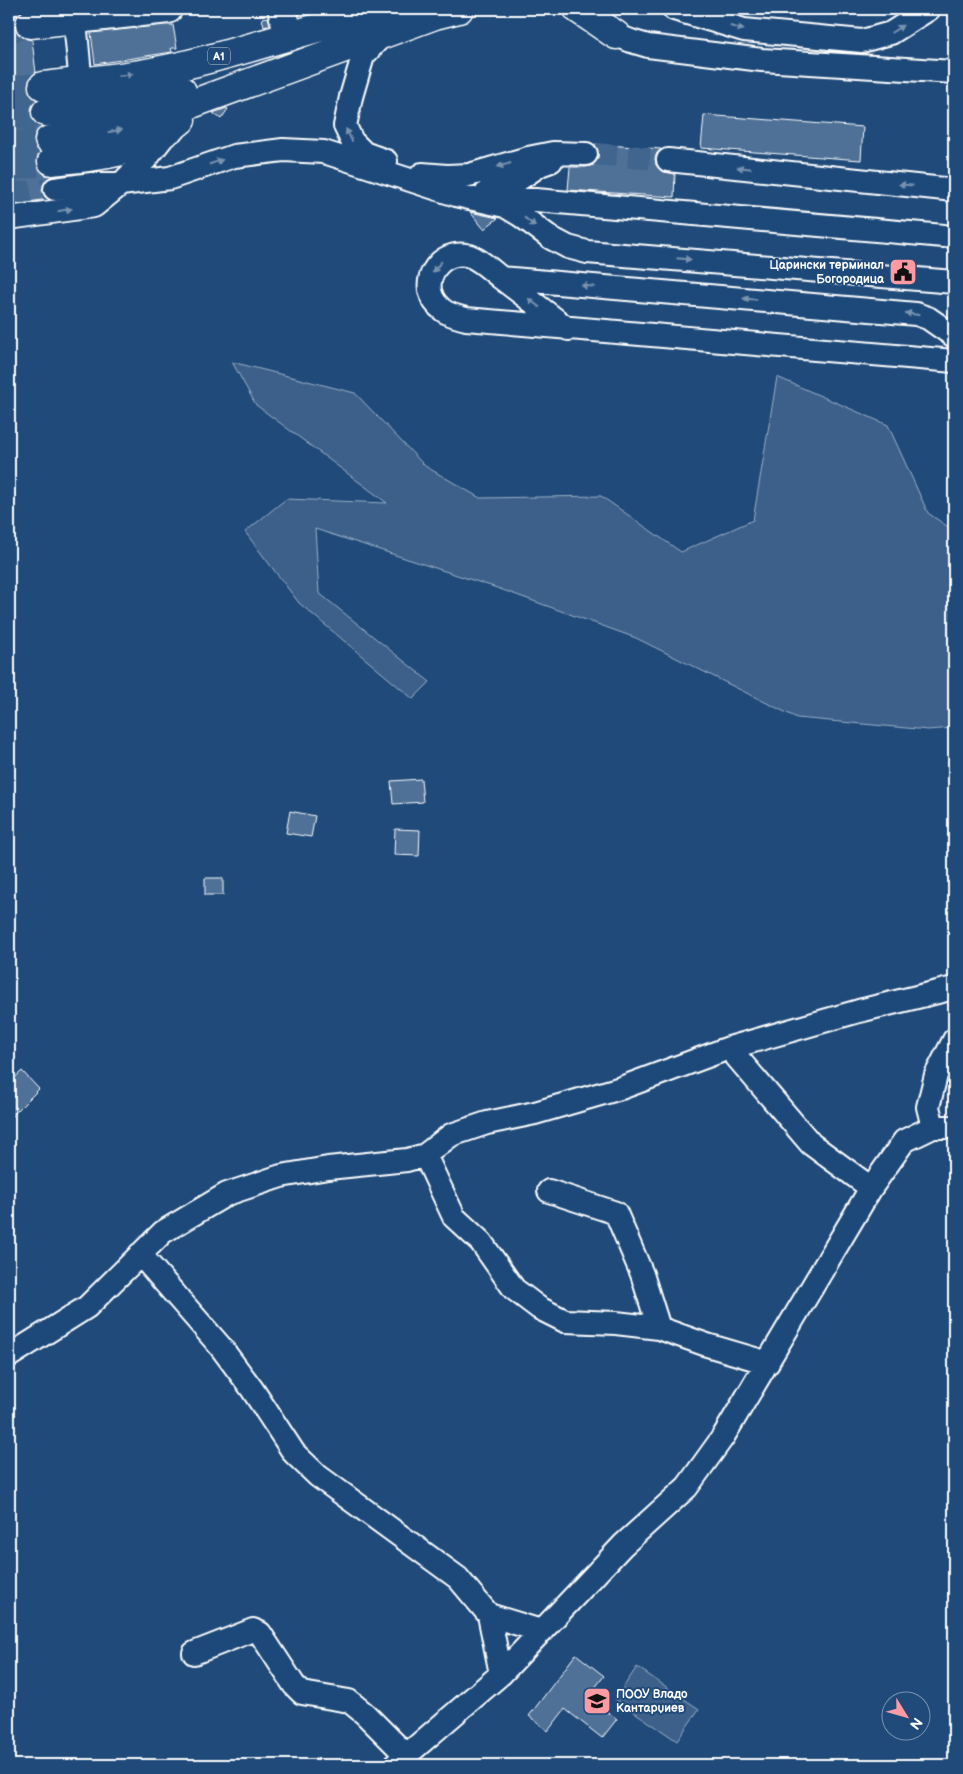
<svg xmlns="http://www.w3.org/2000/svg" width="963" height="1774" viewBox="0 0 963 1774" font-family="'Balsamiq Sans',sans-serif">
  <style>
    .green { fill: #3c618b; stroke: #9eb0c5 }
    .building { fill: #507197; stroke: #fff }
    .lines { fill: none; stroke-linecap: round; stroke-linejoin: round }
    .minor-tunnel { stroke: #41658e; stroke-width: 22; stroke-dasharray: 22 11; stroke-linecap: butt }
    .highway-tunnel { stroke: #41658e; stroke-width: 28; stroke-dasharray: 28 14; stroke-linecap: butt }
    .minor-casing { stroke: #fff; stroke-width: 26 }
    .highway-casing { stroke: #fff; stroke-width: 31 }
    .minor { stroke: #1f4a7a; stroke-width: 22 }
    .highway { stroke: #1f4a7a; stroke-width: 28 }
    .oneway { fill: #7992af }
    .labels { text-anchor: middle; stroke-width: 4; stroke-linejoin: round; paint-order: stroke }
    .shield { fill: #1f4a7a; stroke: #bcc9d7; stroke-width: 1 }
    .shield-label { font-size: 11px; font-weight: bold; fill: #fff }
    .poi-label { font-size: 12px; font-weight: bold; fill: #fff; stroke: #1f4a7a; text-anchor: end }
  </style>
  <rect width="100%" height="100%" fill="#1f4a7a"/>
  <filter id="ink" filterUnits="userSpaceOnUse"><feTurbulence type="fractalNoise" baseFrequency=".02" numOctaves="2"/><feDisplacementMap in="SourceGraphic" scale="10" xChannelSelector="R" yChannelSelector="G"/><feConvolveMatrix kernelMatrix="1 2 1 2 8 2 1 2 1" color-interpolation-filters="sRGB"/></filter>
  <g filter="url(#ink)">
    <path class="green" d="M 232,362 L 355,393 L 425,466 L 480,498 L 601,496 L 681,552 L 753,520 L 777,377 L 888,425 L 928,513 L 954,531 L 954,728 L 928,730 L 797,718 L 636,638 L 500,589 L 315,529 L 319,593 L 430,682 L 413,699 L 299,603 L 245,532 L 286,499 L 387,503 L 256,405 Z
      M 637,1667 L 699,1709 L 677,1741 L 615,1699 Z"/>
    <path class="building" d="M 9,9 L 27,9 L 20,12 L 16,17 L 15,26 L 18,34 L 23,38 L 32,40 L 36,73 L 29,79 L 27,87 L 30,95 L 36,100 L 32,106 L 31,114 L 34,121 L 42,127 L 34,135 L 34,143 L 36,149 L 40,152 L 37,163 L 40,170 L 45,175 L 52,176 L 47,179 L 43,184 L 42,191 L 48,199 L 9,205 Z
      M 268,17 L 270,25 L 264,27 L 262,18 Z
      M 166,25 L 173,25 L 174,31 L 177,48 L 171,48 L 172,52 L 95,64 L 91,33 Z
      M 227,108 L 228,109 L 221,119 L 213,113 Z
      M 704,115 L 863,127 L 861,160 L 701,148 Z
      M 595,144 L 661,149 L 657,153 L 655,158 L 656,165 L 661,171 L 675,174 L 674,197 L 568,190 L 570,167 L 586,167 L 594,165 L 599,155 Z
      M 470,212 L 498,218 L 484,229 Z
      M 421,779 L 423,802 L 393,804 L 391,781 Z
      M 290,811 L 315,816 L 311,837 L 286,833 Z
      M 395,829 L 420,830 L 419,856 L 394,855 Z
      M 205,878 L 223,878 L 223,895 L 205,895 Z
      M 22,1071 L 39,1089 L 9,1119 L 9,1083 Z
      M 576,1654 L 604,1676 L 588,1697 L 617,1719 L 602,1738 L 565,1709 L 548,1731 L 529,1716 Z"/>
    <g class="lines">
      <path class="minor-tunnel" d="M 595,154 L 668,160
        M 9,194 L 55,189"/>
      <path class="highway-tunnel" d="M 9,28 L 30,24
        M 9,91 L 43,86
        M 9,117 L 46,112
        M 9,146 L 49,140
        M 9,167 L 52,161"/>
      <defs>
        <path id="minor" d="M 74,9 L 82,97
          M 674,9 L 744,30 L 862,41 L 891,33 L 929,9
          M 383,34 L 363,56 L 351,97 L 345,126 L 352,141 L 364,153 L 386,161
          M 616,35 L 631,41 L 648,46 L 762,60 L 954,72
          M 668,160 L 954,190
          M 422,174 L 447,176 L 469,175 L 528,158 L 553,153 L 586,154
          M 55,189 L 92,184 L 121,184 L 146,159 L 167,132
          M 487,192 L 515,182 L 540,165 L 551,161
          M 495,194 L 513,198 L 944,236
          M 9,218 L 94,206 L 121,184 L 170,178 L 234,156 L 283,150 L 324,152 L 456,195 L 505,206 L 520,215 L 551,238 L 568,247 L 587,252 L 954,282
          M 501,278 L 568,329
          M 954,336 L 928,318 L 916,314 L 501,278 C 492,271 481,260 470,256 C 439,246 412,288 444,311 C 450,315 459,317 466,319 L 954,361
          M 729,1048 L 811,1144 L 871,1188
          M 933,1127 L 954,1127
          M 425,1155 L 454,1217 L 481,1242 L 514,1289 L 539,1308 L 565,1321 L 616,1323 L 659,1328 L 707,1345 L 768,1363
          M 549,1191 L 616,1213 L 642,1274 L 659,1328
          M 140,1254 L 220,1346 L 252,1389 L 294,1453 L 318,1476 L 458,1578 L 489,1615 L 541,1631
          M 9,1356 L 87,1307 L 163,1232 L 227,1194 L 281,1176 L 328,1168 L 407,1160 L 425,1155 L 451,1135 L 487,1123 L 535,1113 L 621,1088 L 729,1048 L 859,1011 L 954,988
          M 489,1615 L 501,1674
          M 194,1653 L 253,1630 L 260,1633 L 294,1685 L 302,1693 L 349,1701 L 365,1714 L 407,1756 L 403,1765
          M 395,1765 L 501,1674 L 623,1545 L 687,1487 L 723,1437 L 871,1188 L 904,1141 L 933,1127 L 928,1107 L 936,1075 L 954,1040"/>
        <path id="highway" d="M 282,9 L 289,37
          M 578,9 L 616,35
          M 30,24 L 168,9
          M 43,86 C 84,81 127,78 167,69 C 243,53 316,25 391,9
          M 46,112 C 92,108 138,104 182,91
          M 49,140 L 123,130 L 205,99 L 435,15 L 459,9
          M 52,161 C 101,156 142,154 181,120"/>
      </defs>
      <use href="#minor" class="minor-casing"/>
      <use href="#highway" class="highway-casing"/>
      <use href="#minor" class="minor"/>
      <use href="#highway" class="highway"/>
    </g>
    <defs><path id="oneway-solid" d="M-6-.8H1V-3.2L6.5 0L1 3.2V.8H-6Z" transform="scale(1.25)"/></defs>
    <g class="oneway">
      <use href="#oneway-solid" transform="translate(737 28) rotate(15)"/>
      <use href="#oneway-solid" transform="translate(897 29) rotate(-32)"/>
      <use href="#oneway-solid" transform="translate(126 75) rotate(-8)"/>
      <use href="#oneway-solid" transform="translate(115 131) rotate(-10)"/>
      <use href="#oneway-solid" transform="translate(349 135) rotate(-116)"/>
      <use href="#oneway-solid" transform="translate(216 162) rotate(-19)"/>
      <use href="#oneway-solid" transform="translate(504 165) rotate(164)"/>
      <use href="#oneway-solid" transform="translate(744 168) rotate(-174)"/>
      <use href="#oneway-solid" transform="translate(906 185) rotate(-174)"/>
      <use href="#oneway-solid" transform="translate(65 210) rotate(-9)"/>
      <use href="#oneway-solid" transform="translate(530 222) rotate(38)"/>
      <use href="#oneway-solid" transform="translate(684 259) rotate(5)"/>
      <use href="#oneway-solid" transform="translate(437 267) rotate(130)"/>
      <use href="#oneway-solid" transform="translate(588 286) rotate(-175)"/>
      <use href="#oneway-solid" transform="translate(750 299) rotate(-175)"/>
      <use href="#oneway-solid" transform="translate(534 303) rotate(-143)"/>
      <use href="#oneway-solid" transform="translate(912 314) rotate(-171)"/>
    </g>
  </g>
  <defs>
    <symbol id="civic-square" viewBox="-11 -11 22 22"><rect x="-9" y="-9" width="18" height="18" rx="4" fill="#ff9aa2" stroke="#1f4a7a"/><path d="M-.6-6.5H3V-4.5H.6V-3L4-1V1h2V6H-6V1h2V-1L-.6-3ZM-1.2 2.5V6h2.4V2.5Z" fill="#111"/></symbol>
    <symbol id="school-square" viewBox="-11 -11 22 22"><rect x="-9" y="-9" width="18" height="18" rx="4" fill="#ff9aa2" stroke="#1f4a7a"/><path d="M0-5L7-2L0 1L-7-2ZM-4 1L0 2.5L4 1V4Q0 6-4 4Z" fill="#111"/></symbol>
  </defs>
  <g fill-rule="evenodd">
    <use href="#civic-square" x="887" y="256" width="32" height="32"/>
    <use href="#school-square" x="581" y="1685" width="32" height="32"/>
  </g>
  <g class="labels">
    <rect class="shield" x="208" y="47.5" width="22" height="17" rx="4"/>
    <g class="shield-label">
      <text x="219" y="60">A1</text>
    </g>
    <g class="poi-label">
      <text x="884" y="269">Царински терминал<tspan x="884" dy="14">Богородица</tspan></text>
      <text x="616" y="1698" text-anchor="start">ПООУ Владо<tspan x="616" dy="14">Кантарџиев</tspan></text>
    </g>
  </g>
  <rect width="963" height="1774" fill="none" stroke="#1f4a7a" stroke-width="30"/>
  <rect x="15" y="15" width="933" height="1744" fill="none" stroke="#fff" stroke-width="2" filter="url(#ink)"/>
  <g transform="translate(906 1716) rotate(127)"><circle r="24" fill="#1f4a7a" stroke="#7992af"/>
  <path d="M0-4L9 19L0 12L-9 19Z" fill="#ff9aa2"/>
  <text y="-8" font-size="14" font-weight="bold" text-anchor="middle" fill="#ffffff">N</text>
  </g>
</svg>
